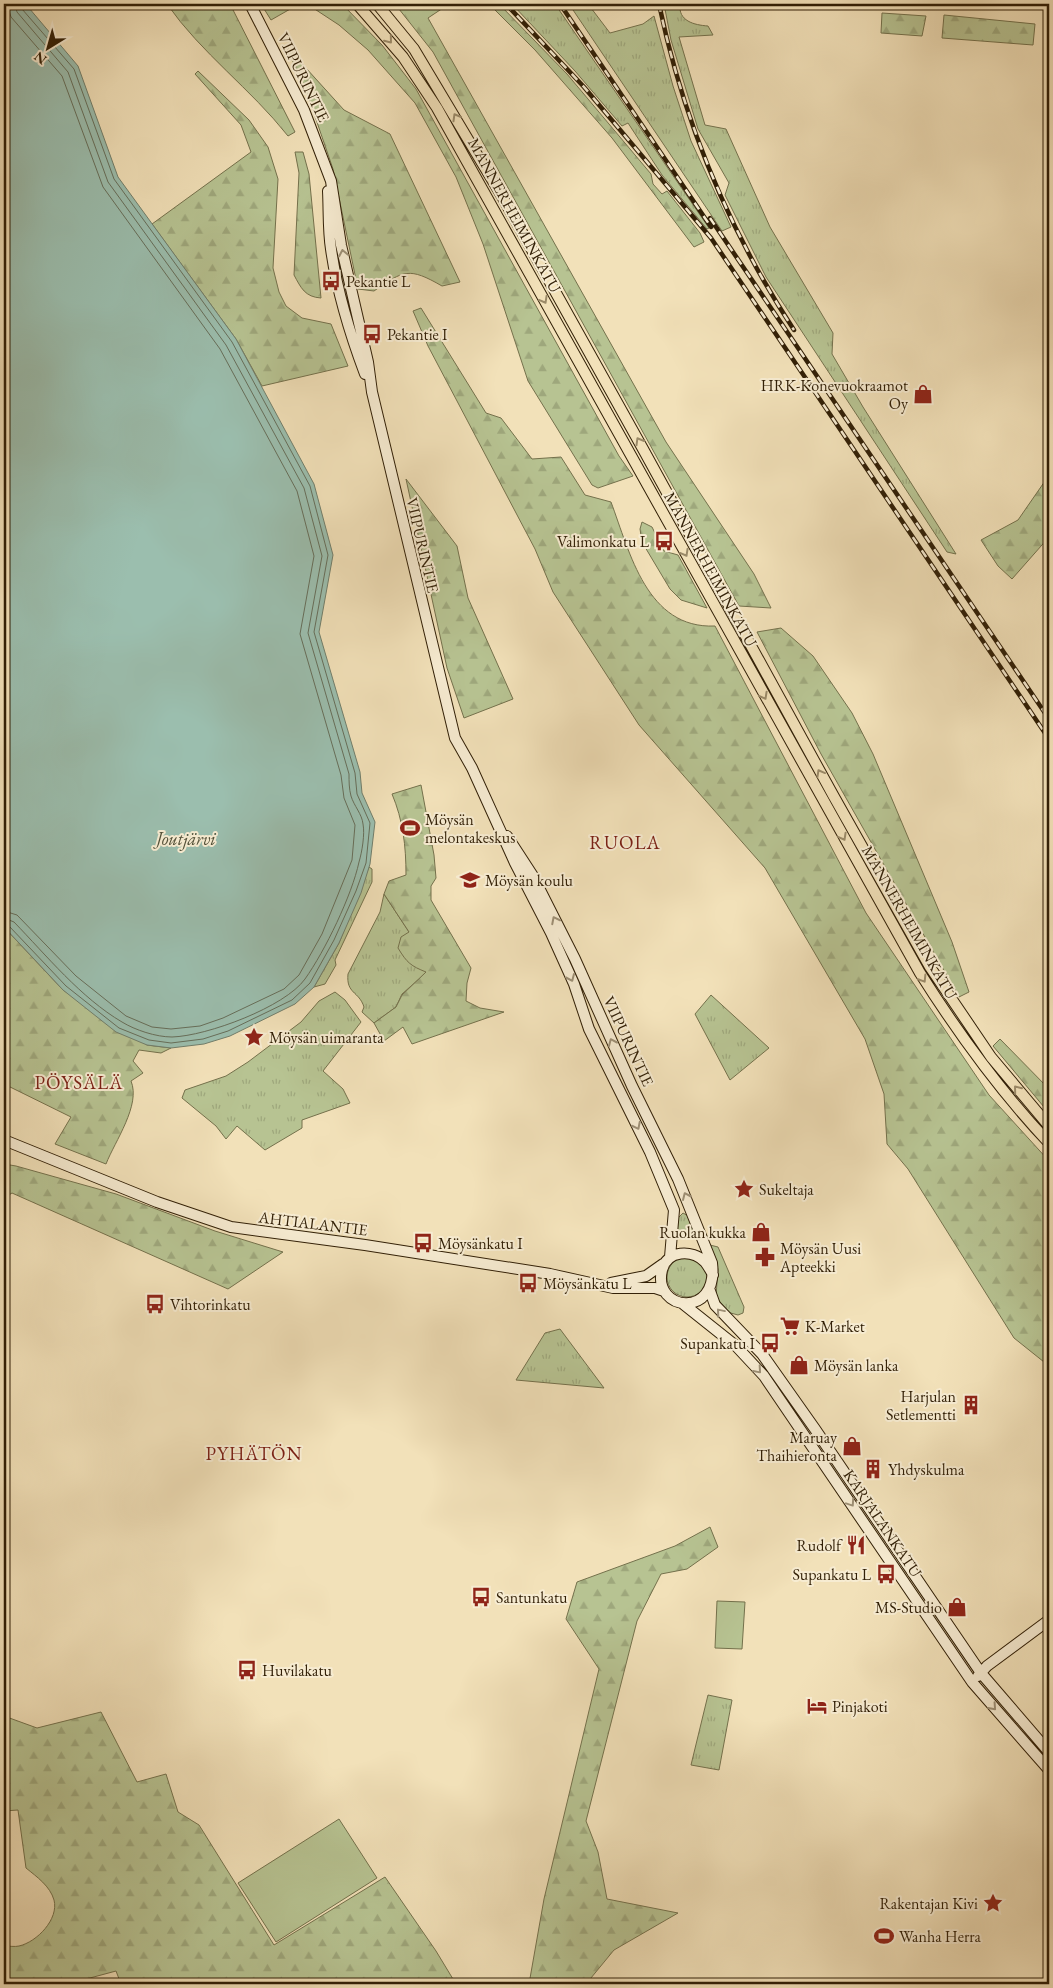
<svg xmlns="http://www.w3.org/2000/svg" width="1053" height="1988" viewBox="0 0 1053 1988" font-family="'EB Garamond',serif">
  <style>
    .grass { fill: url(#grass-tufts); stroke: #74714c }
    .forest { fill: url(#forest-firs); stroke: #74714c }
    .pitch { fill: #b7c392; stroke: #74714c }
    .water { fill: #9bbeae; stroke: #717e6b }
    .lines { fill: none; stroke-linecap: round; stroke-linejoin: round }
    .shore { stroke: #666e5a; stroke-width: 1 }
    .secondary-casing { stroke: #311f06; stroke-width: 12 }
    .primary-casing { stroke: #311f06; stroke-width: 12 }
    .secondary { stroke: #f7ecd2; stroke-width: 10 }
    .primary { stroke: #f2e1b9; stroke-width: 10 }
    .rail-casing { stroke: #311f06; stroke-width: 4.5 }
    .rail { stroke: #f7ecd2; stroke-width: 2.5; stroke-dasharray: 8; stroke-linecap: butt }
    .oneway { stroke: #9b8a68 }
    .oneway2 { stroke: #9e9076 }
    .labels { text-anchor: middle; stroke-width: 4; stroke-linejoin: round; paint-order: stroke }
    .street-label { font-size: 16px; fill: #311f06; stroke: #f7ecd2 }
    .poi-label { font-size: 16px; fill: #311f06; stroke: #f7ecd2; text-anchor: start }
    .water-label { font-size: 18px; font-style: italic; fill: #514f38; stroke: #f7ecd2 }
    .quarter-label { font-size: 19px; letter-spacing: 1px; fill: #7a1f14; stroke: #f7ecd2 }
  </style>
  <defs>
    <pattern id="grass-tufts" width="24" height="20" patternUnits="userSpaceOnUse" patternTransform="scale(1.25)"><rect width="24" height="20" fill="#b7c392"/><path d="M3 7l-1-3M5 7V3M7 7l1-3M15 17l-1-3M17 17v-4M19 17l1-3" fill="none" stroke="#9ea77c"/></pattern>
    <pattern id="forest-firs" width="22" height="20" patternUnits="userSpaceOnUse" patternTransform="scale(1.25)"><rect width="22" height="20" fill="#b7c392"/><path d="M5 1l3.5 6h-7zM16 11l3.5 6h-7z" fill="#9ea77c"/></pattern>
  </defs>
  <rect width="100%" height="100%" fill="#f2e1b9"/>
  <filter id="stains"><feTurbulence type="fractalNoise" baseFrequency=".004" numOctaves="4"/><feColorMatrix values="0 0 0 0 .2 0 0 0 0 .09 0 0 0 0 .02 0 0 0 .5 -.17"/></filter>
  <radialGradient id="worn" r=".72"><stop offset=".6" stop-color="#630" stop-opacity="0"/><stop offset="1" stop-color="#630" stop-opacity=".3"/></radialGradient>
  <path class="grass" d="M 512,4 L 555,4 L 709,228 L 707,229 L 662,175 L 628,123 L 622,126 L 575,71 Z
    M 569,4 L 588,4 L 610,33 L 643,24 L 654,16 L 673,86 L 691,141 L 731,227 L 722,231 Z
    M 664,4 L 680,4 C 678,21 694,25 708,26 L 713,35 L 679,37 L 705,125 L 726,129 L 770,227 L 833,333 L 832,354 L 863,407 L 956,554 L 947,552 L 766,277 L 725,195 L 729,183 L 698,129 L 671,40 Z
    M 369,867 L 372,869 L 372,882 L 335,960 L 336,965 L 325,984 L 314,987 L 339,943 Z
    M 384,894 L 409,932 L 427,972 L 402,994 L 396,1007 L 374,1023 L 362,1012 L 364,1007 C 359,991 346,994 348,974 L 380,912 Z
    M 335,992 L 345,1000 L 361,1022 L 323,1071 L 343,1089 L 350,1103 L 302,1120 L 302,1128 L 265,1150 L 237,1126 L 226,1139 L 216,1126 L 182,1098 L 185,1090 L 226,1076 L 248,1062 L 301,1022 L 319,1001 Z
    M 711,995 L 769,1048 L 730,1080 L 695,1014 Z
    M 683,1213 L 690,1217 L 698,1238 L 678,1236 L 677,1219 Z
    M 706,1244 L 718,1247 L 744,1307 L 743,1313 L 738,1315 L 727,1312 L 716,1296 L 718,1269 Z
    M667 1277a20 20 0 1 1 40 0a20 20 0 1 1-40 0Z
    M 560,1329 L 604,1388 L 516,1380 L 545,1333 Z
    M 708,1695 L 732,1700 L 719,1770 L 691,1765 Z"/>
  <path class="forest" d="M 167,4 L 230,4 L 295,132 L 288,136 C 251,89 201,53 167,4 Z
    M 261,4 L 299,4 L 271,20 Z
    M 307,4 L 342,4 L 382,45 L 416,89 L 619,456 L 633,476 L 598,488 L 592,485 L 528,381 L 483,244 L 456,177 L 415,103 L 368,50 L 339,25 Z
    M 395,4 L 449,4 L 428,18 L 666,442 L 754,574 L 771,608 L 739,606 L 433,52 Z
    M 489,4 L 499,4 L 567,74 L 651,174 L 653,184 L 662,194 L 667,191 L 700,233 L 704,242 L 694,247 L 612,138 L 535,50 Z
    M 882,13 L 926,16 L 922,36 L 881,33 Z
    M 944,15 L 1035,24 L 1033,45 L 942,38 Z
    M 286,46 L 344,110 L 390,134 L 460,282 L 442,286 C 409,267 404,270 374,291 L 358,289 L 333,169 L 308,96 Z
    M 198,71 L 249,120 L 268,147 L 278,179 L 273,268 L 279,292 L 286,306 L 302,318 L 331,324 L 348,366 L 262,386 L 236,339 L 152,224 L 251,152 L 241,125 L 195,74 Z
    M 295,152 L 303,152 L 309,174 L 321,298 C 305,297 301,288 294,275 L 299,173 Z
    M 421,308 L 486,413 L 501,418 L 532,459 L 561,457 L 585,495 L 611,502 C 630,553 647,629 715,626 L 866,913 L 989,1095 L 1049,1161 L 1049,1366 L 1014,1338 L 908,1169 L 887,1144 L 884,1094 L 865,1039 L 765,868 L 639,725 L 553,592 L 535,549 L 428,346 L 413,311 Z
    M 406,479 L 457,546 L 468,598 L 513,699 L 464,718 L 447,668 Z
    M 1045,481 L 1049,483 L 1049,537 L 1012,579 L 998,566 L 981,540 L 1018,520 Z
    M 642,522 L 652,527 L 664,551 L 678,555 L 707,608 L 681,600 L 670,589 L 642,542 L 640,529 Z
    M 781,628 L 813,656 L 852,713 L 873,754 L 952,942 L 969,992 L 959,997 L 821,754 L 757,632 Z
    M 421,785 L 434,855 L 436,878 L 431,886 L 431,900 L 471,968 L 467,983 L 466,1001 L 480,1008 L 504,1012 L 412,1044 L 403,1027 L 384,1041 L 374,1023 L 396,1007 L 402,995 L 426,972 C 411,966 407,963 398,948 L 401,937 L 409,932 L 384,894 L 389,881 L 406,875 C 406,846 403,820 392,794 Z
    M 4,927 L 63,990 L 147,1045 L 171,1048 L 161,1053 L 139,1050 L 133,1061 L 143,1073 L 131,1081 C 141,1105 115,1141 106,1164 L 55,1144 L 71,1117 L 4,1084 Z
    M 1000,1039 L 1049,1089 L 1049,1113 L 993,1046 Z
    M 4,1164 L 16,1166 L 116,1194 L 215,1231 L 283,1252 L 228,1289 L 12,1193 L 4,1198 Z
    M 710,1527 L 718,1547 L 687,1569 L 661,1574 L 637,1621 L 586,1821 L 598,1852 L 607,1899 L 678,1913 L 614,1950 L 586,1984 L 529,1984 L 544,1899 L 599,1669 L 566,1619 L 577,1582 L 675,1546 Z
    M 101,1712 L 137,1782 L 166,1774 L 178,1812 L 199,1825 L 274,1945 L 385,1877 L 436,1951 L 456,1984 L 121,1984 L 116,1971 L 75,1982 L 75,1984 L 4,1984 L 4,1946 C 9,1946 15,1947 19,1946 C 37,1942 59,1919 54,1900 C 50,1886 37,1877 26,1868 L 18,1810 L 4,1811 L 4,1716 L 37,1728 Z"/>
  <path class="pitch" d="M 717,1601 L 745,1602 L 742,1649 L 715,1648 Z
    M 339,1819 L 377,1878 L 276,1942 L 238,1883 Z"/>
  <path class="water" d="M 4,4 L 24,4 L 29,8 L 78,66 L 118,177 L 236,339 L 314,484 L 333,555 L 319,632 L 360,772 L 362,793 L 375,822 L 370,864 L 361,893 L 339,943 L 314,987 L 295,1004 L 230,1036 L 204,1044 L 171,1048 L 147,1045 L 116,1032 L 63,990 L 4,927 Z"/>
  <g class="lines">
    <path class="shore" d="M 4,911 L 17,915 L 76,976 L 126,1016 L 152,1027 L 171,1029 L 200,1026 L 223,1018 L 284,989 L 299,975 L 322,934 L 352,860 L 355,825 L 344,798 L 341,775 L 300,634 L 314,556 L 297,491 L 220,349 L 103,187 L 62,76 L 11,17 L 7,4
      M 4,918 L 14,922 C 46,955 81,998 122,1022 C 135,1030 156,1037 172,1037 C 207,1036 285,1007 305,979 C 325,951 352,895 359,862 C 362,852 365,834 363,824 C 362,814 354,806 351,796 C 349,789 349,781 349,774 L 308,633 L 322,556 L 304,488 L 226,345 L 108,182 L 68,72 L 17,12 L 15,4
      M 4,924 L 9,926 L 66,986 L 119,1028 L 149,1040 L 171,1043 L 203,1039 L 228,1031 L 292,1000 L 310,983 L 334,940 L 356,891 L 366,863 L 370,823 L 357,794 L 355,773 L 314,632 L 328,555 L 310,486 L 232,342 L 114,179 L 74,69 L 22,9 L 21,4"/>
    <defs>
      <path id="secondary" d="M 250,4 L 304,110 L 331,181 L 341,245 L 368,362 L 372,392 L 455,738 L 472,768 L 515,863 L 551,933 L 574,984 L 589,1029 L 650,1152 L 674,1210 L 670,1257
        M 328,191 C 329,210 328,230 331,249 C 337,292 350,334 365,374
        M 507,836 L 533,876 L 575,959 L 632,1086 L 678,1179 L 712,1263 C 719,1320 652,1311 662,1270 C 667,1250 692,1249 705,1262 C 708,1266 711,1271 713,1275
        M 4,1140 L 157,1202 L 231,1227 L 365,1245 L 550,1274 L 613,1288 L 655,1288 L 664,1291
        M 611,1283 L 646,1276 L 663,1264
        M 710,1291 L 715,1305 L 762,1354 L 815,1429 L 981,1673 L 1049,1752
        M 682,1303 L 736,1346 L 764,1376 L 972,1682 L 1049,1770
        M 978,1676 L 987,1666 L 1049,1620"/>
      <path id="primary" d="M 357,4 L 403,57 L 437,108 L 920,973 C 958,1033 1000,1091 1049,1143
        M 377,4 L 414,49 L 503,198 L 643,449 L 833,795 L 930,967 L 991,1057 L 1049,1126"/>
    </defs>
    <use href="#secondary" class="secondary-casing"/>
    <use href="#primary" class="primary-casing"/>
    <use href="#secondary" class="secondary"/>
    <use href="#primary" class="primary"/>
    <defs>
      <path id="rail" d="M 506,4 L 584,87 L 711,238 L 1049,739
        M 560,4 L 711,227
        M 659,4 C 683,119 729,231 794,330
        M 710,218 L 1049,719"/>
    </defs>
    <use href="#rail" class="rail-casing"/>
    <use href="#rail" class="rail"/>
  </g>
  <defs><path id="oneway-chevron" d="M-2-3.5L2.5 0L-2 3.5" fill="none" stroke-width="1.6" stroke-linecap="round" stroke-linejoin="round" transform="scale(1.25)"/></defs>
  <g class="oneway">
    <use href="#oneway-chevron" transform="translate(389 40) rotate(51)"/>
    <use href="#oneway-chevron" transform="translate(456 117) rotate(-120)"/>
    <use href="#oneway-chevron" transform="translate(544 300) rotate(61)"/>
    <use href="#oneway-chevron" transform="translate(639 441) rotate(-120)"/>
    <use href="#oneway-chevron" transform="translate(685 553) rotate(61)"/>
    <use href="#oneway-chevron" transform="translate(764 696) rotate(61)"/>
    <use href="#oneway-chevron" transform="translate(820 773) rotate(-119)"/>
    <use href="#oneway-chevron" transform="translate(843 837) rotate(61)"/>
    <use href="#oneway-chevron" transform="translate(923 979) rotate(58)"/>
    <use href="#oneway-chevron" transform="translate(1017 1089) rotate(-129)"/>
  </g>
  <g class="oneway2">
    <use href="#oneway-chevron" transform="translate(343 253) rotate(-101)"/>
    <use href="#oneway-chevron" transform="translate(555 920) rotate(-117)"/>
    <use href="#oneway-chevron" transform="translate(571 978) rotate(66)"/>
    <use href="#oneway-chevron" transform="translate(612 1042) rotate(-114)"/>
    <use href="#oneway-chevron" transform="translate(637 1126) rotate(63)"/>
    <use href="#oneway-chevron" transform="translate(686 1196) rotate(-114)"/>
    <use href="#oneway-chevron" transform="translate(720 1312) rotate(-130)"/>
    <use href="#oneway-chevron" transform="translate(758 1370) rotate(49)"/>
    <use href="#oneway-chevron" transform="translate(851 1503) rotate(56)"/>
    <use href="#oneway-chevron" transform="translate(993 1707) rotate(48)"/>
  </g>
  <defs>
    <symbol id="bus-bare" viewBox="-9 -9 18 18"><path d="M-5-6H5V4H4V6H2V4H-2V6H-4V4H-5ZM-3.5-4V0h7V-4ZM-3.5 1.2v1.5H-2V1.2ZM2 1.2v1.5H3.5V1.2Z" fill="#8f2418" stroke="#f7ecd2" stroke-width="2.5" paint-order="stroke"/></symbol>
    <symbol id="shop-bare" viewBox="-9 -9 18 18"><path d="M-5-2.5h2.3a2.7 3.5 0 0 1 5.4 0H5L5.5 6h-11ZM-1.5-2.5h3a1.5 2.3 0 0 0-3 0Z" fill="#8f2418" stroke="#f7ecd2" stroke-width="2.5" paint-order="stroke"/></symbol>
    <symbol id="stadium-bare" viewBox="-9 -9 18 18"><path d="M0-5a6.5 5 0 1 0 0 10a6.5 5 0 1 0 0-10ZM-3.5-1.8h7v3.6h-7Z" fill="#8f2418" stroke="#f7ecd2" stroke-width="2.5" paint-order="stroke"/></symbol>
    <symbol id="school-bare" viewBox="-9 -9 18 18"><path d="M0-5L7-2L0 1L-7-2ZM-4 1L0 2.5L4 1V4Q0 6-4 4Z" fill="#8f2418" stroke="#f7ecd2" stroke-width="2.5" paint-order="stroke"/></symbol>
    <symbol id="sight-bare" viewBox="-9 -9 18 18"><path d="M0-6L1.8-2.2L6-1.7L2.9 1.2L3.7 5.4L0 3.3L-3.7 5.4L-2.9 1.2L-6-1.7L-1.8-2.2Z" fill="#8f2418" stroke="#f7ecd2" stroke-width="2.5" paint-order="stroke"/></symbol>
    <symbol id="pharmacy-bare" viewBox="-9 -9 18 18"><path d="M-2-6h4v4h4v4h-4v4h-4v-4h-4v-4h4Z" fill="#8f2418" stroke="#f7ecd2" stroke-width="2.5" paint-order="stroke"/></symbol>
    <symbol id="supermarket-bare" viewBox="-9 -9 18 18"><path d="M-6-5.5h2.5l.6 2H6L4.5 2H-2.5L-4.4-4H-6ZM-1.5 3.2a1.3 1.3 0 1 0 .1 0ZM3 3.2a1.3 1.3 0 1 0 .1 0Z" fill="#8f2418" stroke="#f7ecd2" stroke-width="2.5" paint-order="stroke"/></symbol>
    <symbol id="building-bare" viewBox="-9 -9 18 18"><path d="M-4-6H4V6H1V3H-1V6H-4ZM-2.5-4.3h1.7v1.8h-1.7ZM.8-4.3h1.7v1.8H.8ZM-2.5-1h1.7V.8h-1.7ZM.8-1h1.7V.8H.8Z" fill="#8f2418" stroke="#f7ecd2" stroke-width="2.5" paint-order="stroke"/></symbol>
    <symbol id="restaurant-bare" viewBox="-9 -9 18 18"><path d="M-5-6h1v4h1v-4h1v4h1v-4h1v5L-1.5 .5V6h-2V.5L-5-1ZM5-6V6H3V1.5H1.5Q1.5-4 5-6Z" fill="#8f2418" stroke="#f7ecd2" stroke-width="2.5" paint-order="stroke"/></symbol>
    <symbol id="hotel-bare" viewBox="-9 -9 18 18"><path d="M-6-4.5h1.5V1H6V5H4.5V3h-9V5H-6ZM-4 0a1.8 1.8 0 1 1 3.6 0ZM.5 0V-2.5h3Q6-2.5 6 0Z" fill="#8f2418" stroke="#f7ecd2" stroke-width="2.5" paint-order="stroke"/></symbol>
  </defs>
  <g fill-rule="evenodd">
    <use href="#bus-bare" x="317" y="267" width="28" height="28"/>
    <use href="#bus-bare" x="358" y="320" width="28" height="28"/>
    <use href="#shop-bare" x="909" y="380" width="28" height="28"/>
    <use href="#bus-bare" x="650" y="527" width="28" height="28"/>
    <use href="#stadium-bare" x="396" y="814" width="28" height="28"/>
    <use href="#school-bare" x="456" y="866" width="28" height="28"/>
    <use href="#sight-bare" x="240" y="1023" width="28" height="28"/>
    <use href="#sight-bare" x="730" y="1175" width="28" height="28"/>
    <use href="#shop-bare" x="747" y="1218" width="28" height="28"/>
    <use href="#bus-bare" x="409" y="1229" width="28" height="28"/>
    <use href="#pharmacy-bare" x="751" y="1243" width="28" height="28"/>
    <use href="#bus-bare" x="514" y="1269" width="28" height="28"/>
    <use href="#bus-bare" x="141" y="1290" width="28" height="28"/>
    <use href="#supermarket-bare" x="776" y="1312" width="28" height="28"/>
    <use href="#bus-bare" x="756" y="1329" width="28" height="28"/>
    <use href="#shop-bare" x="785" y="1351" width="28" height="28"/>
    <use href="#building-bare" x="957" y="1391" width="28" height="28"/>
    <use href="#shop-bare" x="838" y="1432" width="28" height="28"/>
    <use href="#building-bare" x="859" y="1455" width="28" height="28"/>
    <use href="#restaurant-bare" x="842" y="1531" width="28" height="28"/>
    <use href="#bus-bare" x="872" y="1560" width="28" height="28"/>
    <use href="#bus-bare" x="467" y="1583" width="28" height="28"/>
    <use href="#shop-bare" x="943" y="1593" width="28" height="28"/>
    <use href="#bus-bare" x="233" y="1656" width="28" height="28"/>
    <use href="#hotel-bare" x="803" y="1692" width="28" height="28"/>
    <use href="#sight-bare" x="979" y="1889" width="28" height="28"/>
    <use href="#stadium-bare" x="870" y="1922" width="28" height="28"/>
  </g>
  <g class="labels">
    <g class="street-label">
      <text transform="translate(304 77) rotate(64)" y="6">VIIPURINTIE</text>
      <text transform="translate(515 215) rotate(61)" y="6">MANNERHEIMINKATU</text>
      <text transform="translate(423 545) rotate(77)" y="6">VIIPURINTIE</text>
      <text transform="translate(711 569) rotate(61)" y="6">MANNERHEIMINKATU</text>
      <text transform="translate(910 922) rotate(60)" y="6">MANNERHEIMINKATU</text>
      <text transform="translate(629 1041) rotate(65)" y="6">VIIPURINTIE</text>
      <text transform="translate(313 1223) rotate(7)" y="6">AHTIALANTIE</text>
      <text transform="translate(883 1523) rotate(56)" y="6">KARJALANKATU</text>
    </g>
    <g class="poi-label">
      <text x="346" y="287">Pekantie L</text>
      <text x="387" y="340">Pekantie I</text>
      <text x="908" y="391" text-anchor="end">HRK-Konevuokraamot<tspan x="908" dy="18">Oy</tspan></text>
      <text x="649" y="547" text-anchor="end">Valimonkatu L</text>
      <text x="425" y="825">Möysän<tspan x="425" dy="18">melontakeskus</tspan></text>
      <text x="485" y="886">Möysän koulu</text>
      <text x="269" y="1043">Möysän uimaranta</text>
      <text x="759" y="1195">Sukeltaja</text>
      <text x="746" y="1238" text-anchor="end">Ruolan kukka</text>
      <text x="438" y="1249">Möysänkatu I</text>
      <text x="780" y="1254">Möysän Uusi<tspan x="780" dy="18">Apteekki</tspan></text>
      <text x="543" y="1289">Möysänkatu L</text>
      <text x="170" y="1310">Vihtorinkatu</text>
      <text x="805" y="1332">K-Market</text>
      <text x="755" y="1349" text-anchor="end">Supankatu I</text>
      <text x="814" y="1371">Möysän lanka</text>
      <text x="956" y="1402" text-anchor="end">Harjulan<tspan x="956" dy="18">Setlementti</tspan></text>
      <text x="837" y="1443" text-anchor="end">Maruay<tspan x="837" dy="18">Thaihieronta</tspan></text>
      <text x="888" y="1475">Yhdyskulma</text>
      <text x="841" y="1551" text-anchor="end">Rudolf</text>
      <text x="871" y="1580" text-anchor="end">Supankatu L</text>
      <text x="496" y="1603">Santunkatu</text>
      <text x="942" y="1613" text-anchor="end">MS-Studio</text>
      <text x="262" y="1676">Huvilakatu</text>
      <text x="832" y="1712">Pinjakoti</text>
      <text x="978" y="1909" text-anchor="end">Rakentajan Kivi</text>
      <text x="899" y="1942">Wanha Herra</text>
    </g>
    <g class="water-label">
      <text x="186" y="845">Joutjärvi</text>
    </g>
    <g class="quarter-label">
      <text x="625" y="849">RUOLA</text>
      <text x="79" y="1089">PÖYSÄLÄ</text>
      <text x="254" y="1460">PYHÄTÖN</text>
    </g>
  </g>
  <rect width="1053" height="1988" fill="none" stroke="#f2e1b9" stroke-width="20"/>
  <rect x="5" y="5" width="1043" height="1978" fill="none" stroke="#311f06" stroke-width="2.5"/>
  <rect x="10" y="10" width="1033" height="1968" fill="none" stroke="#311f06"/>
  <g transform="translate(48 48) rotate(217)" stroke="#f7ecd2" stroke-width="4" paint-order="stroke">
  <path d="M0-4L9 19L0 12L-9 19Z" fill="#311f06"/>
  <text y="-8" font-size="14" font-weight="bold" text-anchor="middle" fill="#311f06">N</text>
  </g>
  <rect width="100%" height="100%" filter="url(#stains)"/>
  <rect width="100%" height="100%" fill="url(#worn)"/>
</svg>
